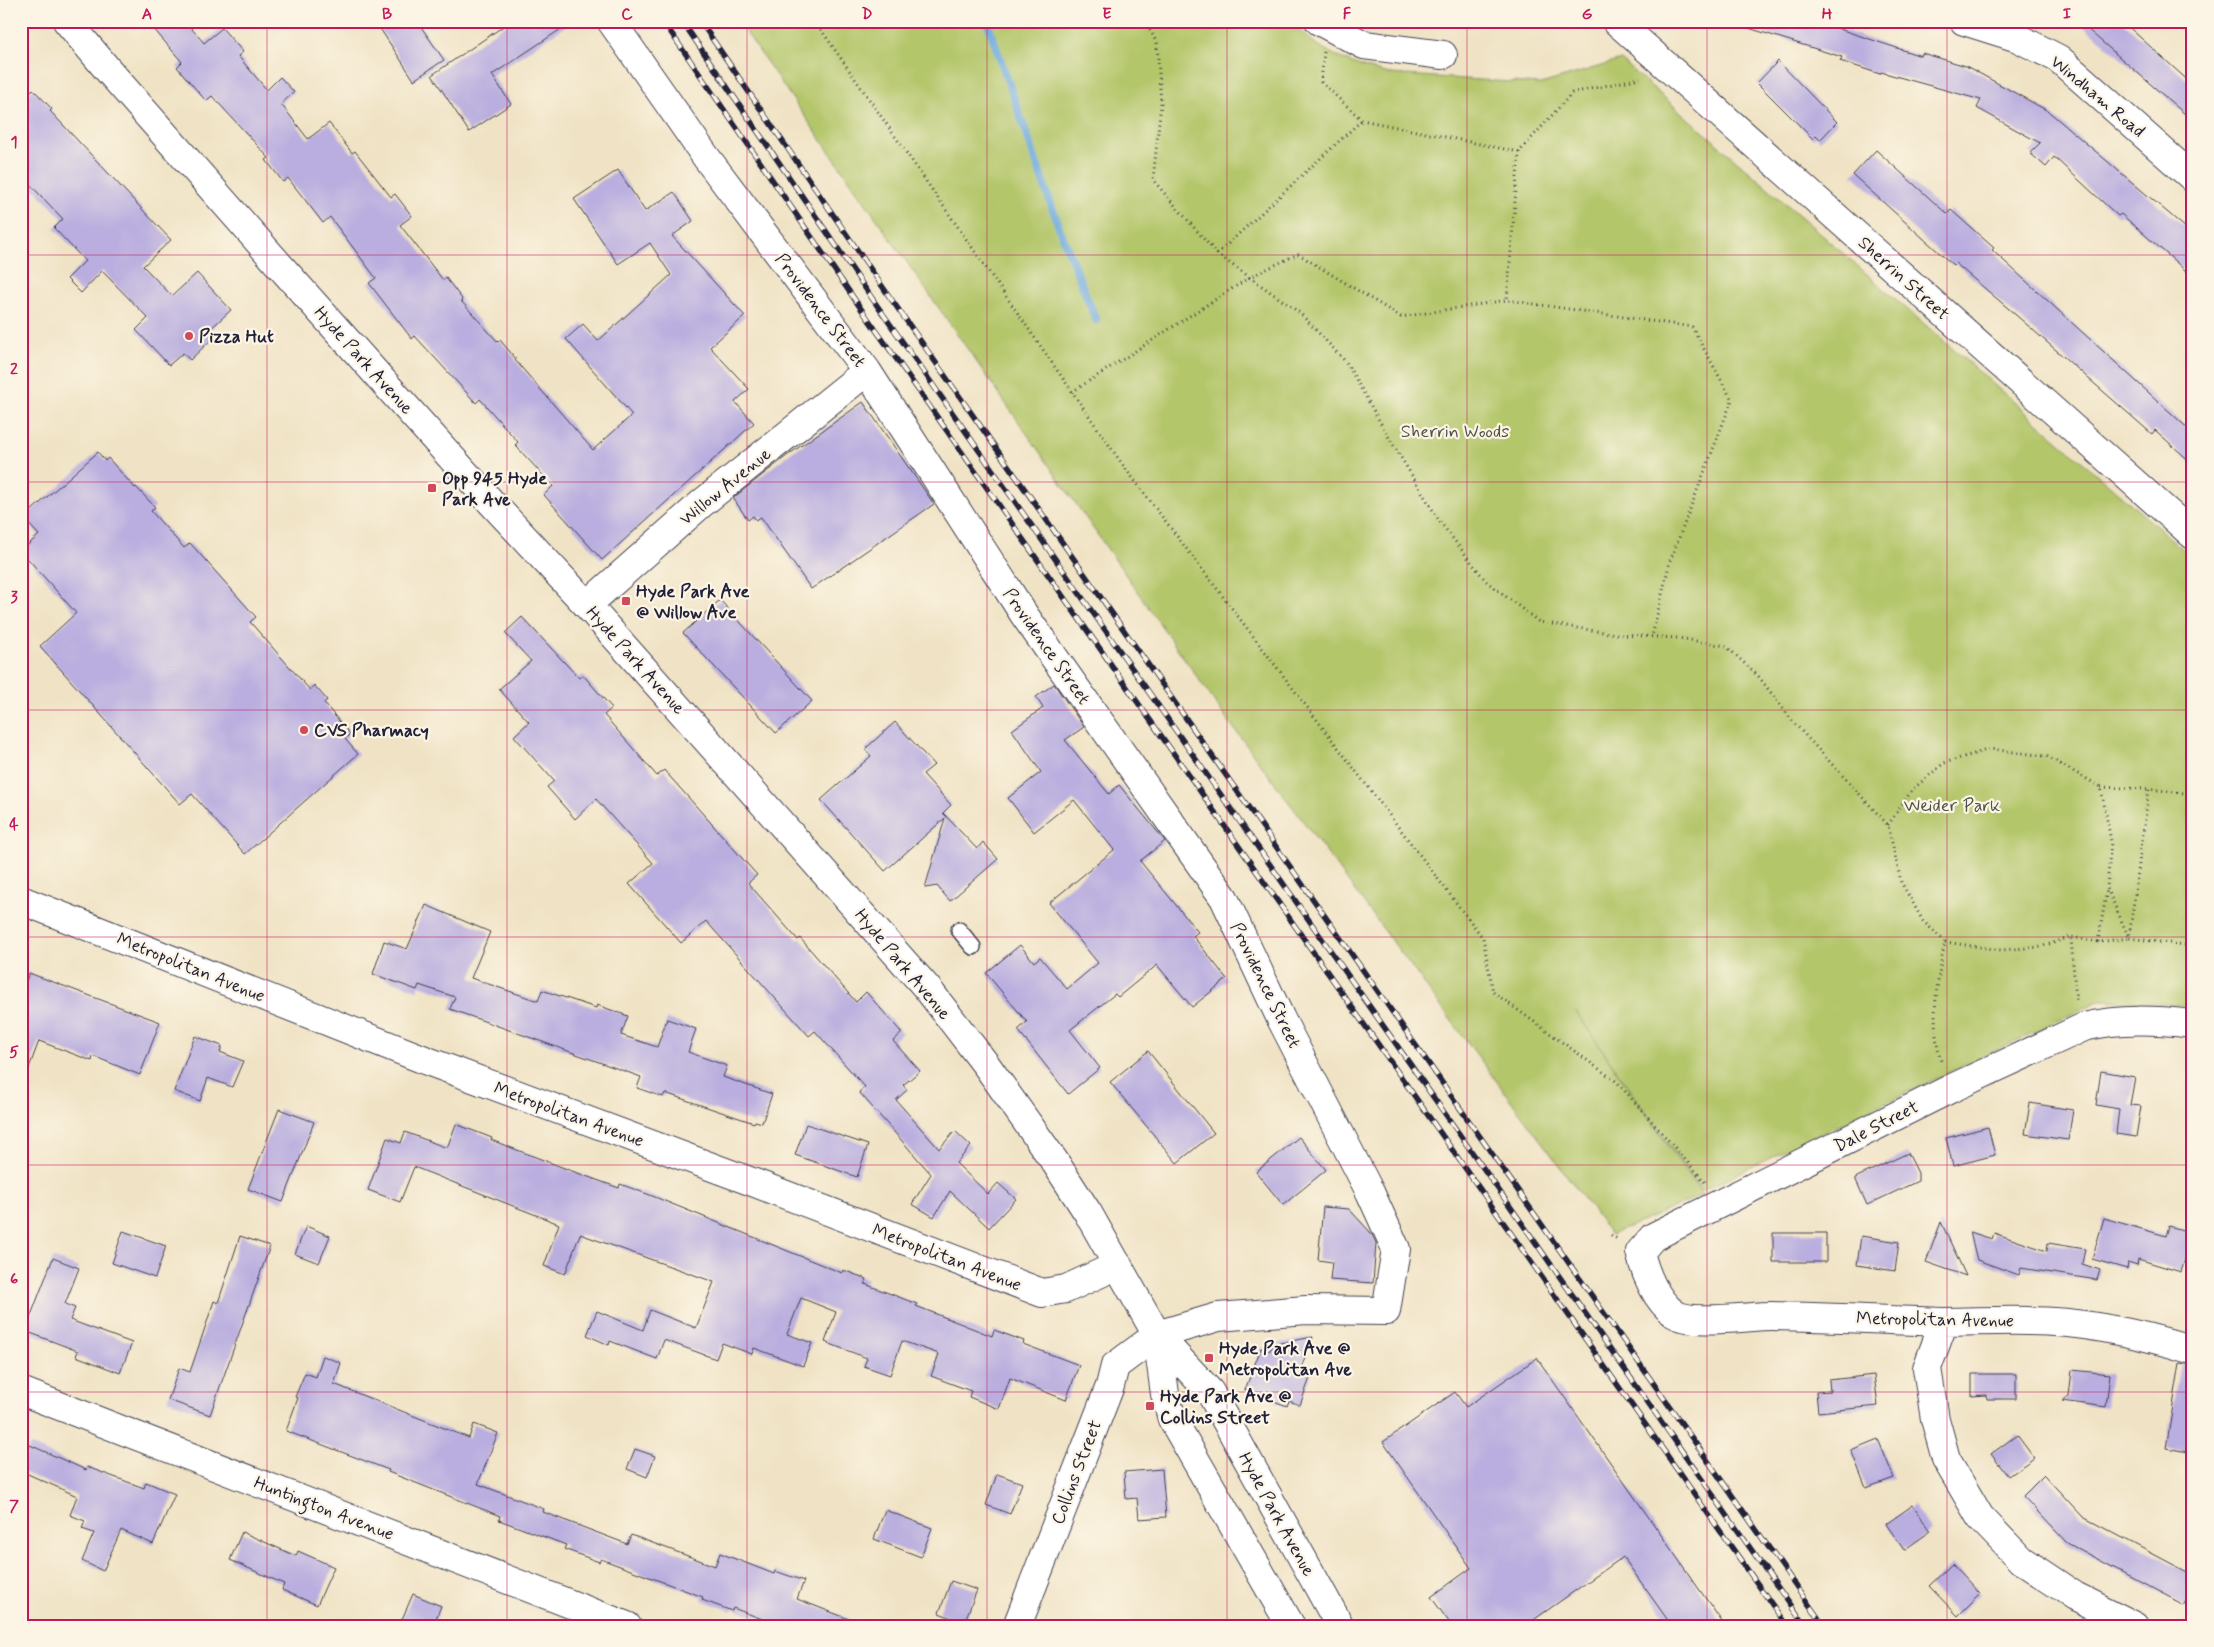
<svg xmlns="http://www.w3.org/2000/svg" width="2214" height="1647" viewBox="0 0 2214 1647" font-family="Mynerve,sans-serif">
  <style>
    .green { fill: #b4c66a; stroke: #6b7452 }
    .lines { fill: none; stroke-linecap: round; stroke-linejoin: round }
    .stream { stroke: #6aa8dc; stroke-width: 8 }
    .building { fill: #b9aedf }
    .lane-casing { stroke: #413f50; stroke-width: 18 }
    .street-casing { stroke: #413f50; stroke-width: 30 }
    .secondary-casing { stroke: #413f50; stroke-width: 30 }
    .primary-casing { stroke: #413f50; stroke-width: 30 }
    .path { stroke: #413f50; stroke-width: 3; stroke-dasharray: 1 4; stroke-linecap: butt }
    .lane { stroke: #fff; stroke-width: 15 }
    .street { stroke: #fff; stroke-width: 28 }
    .secondary { stroke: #fff; stroke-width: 28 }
    .primary { stroke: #fff; stroke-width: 28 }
    .rail-casing { stroke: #22223b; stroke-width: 5.5 }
    .rail { stroke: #fcf5e5; stroke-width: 4; stroke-dasharray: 11; stroke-linecap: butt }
    .grid { fill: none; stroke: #c2185b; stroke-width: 1; stroke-opacity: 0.55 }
    .poi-dot { fill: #d1495b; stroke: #fcf5e5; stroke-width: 2 }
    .labels { text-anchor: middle; stroke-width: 4.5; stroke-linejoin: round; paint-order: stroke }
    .street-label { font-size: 18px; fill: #22223b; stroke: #fcf5e5 }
    .poi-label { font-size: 18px; font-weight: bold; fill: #22223b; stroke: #fcf5e5; text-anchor: start }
    .park-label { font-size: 18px; fill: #4e5349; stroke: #fcf5e5 }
    .neatline { fill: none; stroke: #c2185b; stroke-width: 2 }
    .grid-label { font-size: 16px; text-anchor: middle; font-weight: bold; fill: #c2185b }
  </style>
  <rect width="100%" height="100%" fill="#fcf5e5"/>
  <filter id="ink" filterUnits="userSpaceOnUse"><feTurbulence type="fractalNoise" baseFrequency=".02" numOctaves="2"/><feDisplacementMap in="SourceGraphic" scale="10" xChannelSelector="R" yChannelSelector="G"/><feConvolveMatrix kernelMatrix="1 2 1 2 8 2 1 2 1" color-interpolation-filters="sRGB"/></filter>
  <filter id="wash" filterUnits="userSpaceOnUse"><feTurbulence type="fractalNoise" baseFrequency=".0096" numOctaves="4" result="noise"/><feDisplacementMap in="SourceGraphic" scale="20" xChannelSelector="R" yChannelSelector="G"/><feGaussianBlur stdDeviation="1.12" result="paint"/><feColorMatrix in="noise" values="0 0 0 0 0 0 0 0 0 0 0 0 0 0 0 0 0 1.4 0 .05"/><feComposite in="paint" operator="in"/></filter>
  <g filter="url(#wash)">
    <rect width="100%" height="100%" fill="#f0e3c5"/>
    <path class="green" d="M 738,21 L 1290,21 C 1317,50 1351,66 1390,74 L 1541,84 L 1621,60 L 2193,558 L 2193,1006 L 2101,1000 L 1701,1191 L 1576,1012 L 1702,1195 L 1611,1235 L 1221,711 Z"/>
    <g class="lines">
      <path class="stream" d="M 987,21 L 1060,230 L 1096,320"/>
    </g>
    <g id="blocks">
      <path class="building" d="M 147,21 L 185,21 L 204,43 L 222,28 L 243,52 L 238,56 L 267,90 L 280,77 L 294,92 L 281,104 L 308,139 L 329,123 L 352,153 L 355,151 L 391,197 L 395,194 L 412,216 L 400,225 L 443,280 L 446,278 L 462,299 L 461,301 L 498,342 L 500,340 L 516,359 L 515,360 L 593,450 L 632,415 L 566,339 L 583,324 L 598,341 L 671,275 L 650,243 L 618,264 L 574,199 L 618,170 L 645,211 L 674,192 L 693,221 L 672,236 L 745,316 L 710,347 L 749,389 L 735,402 L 754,423 L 602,560 L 544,495 L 553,486 L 515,445 L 518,442 L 480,399 L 476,403 L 415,336 L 412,339 L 369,283 L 376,278 L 330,217 L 323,223 L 288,178 L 283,182 L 266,160 L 269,158 L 212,96 L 206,101 L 177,67 L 182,62 Z
        M 375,21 L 417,21 L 444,60 L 414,80 Z
        M 511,21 L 573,21 L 492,75 L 511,104 L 469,132 L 432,75 Z
        M 1743,21 L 1815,21 L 1921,56 L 1922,53 L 1966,66 L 2048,111 L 2193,234 L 2193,277 L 2121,214 L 2118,216 L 2054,157 L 2046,167 L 2030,153 L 2040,143 L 1977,108 L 1981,100 L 1881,72 L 1880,74 L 1840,61 L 1842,57 L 1742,26 Z
        M 2078,21 L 2122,21 L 2193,85 L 2193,121 Z
        M 1778,61 L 1837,122 L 1820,140 L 1816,136 L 1813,139 L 1757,83 Z
        M 33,89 L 52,109 L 50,111 L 171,240 L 143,266 L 172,296 L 197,273 L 231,310 L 207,332 L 213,338 L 190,360 L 183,353 L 169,365 L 136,330 L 148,318 L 102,271 L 81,293 L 67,279 L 85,261 L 54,228 L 63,219 L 21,175 L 21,101 Z
        M 1876,150 L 1947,214 L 1951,210 L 1994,248 L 1992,250 L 2193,433 L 2193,464 L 2155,430 L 2152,434 L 2009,309 L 1955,263 L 1953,265 L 1853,175 Z
        M 863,402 L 934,504 L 811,589 L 761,517 L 756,520 L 753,516 L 748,520 L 733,498 L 788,455 Z
        M 98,452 L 105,461 L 108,458 L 135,488 L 136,487 L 155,507 L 151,511 L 184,548 L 190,543 L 256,617 L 250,622 L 310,690 L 314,685 L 327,700 L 324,703 L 350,734 L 345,739 L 358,754 L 245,854 L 192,794 L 180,804 L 40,646 L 76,613 L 21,551 L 39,535 L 23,518 Z
        M 720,600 L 812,701 L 776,733 L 683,633 Z
        M 522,617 L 579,678 L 583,675 L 612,708 L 604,715 L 657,776 L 664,770 L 757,875 L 748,883 L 798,940 L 800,938 L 856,1002 L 866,992 L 902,1033 L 893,1041 L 920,1071 L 903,1085 L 907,1090 L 896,1100 L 939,1149 L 955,1131 L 971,1146 L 956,1163 L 988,1194 L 998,1183 L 1016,1199 L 989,1228 L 950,1191 L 934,1217 L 912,1204 L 931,1174 L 859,1092 L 865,1087 L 815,1031 L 809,1036 L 706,921 L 681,943 L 629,884 L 653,863 L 596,799 L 575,819 L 547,787 L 554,781 L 514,736 L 529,722 L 499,689 L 531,661 L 505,633 Z
        M 1054,684 L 1084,727 L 1065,740 L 1109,794 L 1119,785 L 1165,841 L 1140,861 L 1198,932 L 1193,936 L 1227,979 L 1192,1007 L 1157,965 L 1118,997 L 1115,994 L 1070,1030 L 1100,1068 L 1068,1094 L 1018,1030 L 1027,1022 L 986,973 L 1020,945 L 1034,962 L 1040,957 L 1067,989 L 1098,963 L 1049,903 L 1114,850 L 1074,800 L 1034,832 L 1008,798 L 1041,772 L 1012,730 L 1043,708 L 1036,697 Z
        M 895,722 L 934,765 L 923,774 L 951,805 L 943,813 L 977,849 L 983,842 L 998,859 L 950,901 L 937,886 L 925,888 L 945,818 L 885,871 L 821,800 L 871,756 L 865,749 Z
        M 426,905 L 490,932 L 471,978 L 538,1001 L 542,990 L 596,1008 L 597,1005 L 628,1016 L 621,1035 L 657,1047 L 667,1019 L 696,1029 L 688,1052 L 727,1066 L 723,1077 L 772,1094 L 762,1123 L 755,1121 L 754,1123 L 665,1093 L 663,1097 L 637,1088 L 641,1077 L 450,1009 L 455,997 L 419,985 L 417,990 L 373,974 L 384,941 L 407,949 Z
        M 29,973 L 160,1022 L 140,1075 L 93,1056 L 92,1061 L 39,1041 L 23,1084 L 21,1083 L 21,994 Z
        M 195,1036 L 222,1046 L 220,1052 L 243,1061 L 232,1087 L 208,1078 L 200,1101 L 174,1091 Z
        M 1148,1051 L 1214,1133 L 1177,1163 L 1110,1082 Z
        M 2101,1071 L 2135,1077 L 2130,1105 L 2141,1106 L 2136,1137 L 2116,1134 L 2119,1109 L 2096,1105 Z
        M 2030,1103 L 2073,1110 L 2068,1140 L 2025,1134 Z
        M 279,1109 L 314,1122 L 283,1202 L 248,1189 Z
        M 456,1124 L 492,1138 L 491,1140 L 572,1171 L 619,1188 L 620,1184 L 650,1195 L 842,1273 L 843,1270 L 867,1279 L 865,1284 L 917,1304 L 916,1306 L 992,1336 L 994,1330 L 1024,1341 L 1023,1344 L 1079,1365 L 1066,1400 L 1010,1378 L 999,1409 L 969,1397 L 971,1391 L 931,1376 L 939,1354 L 902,1341 L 890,1375 L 864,1366 L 867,1358 L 825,1342 L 836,1312 L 801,1298 L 787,1334 L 812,1343 L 803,1366 L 754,1348 L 752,1354 L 722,1343 L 716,1359 L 664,1340 L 657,1359 L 610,1341 L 609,1345 L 587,1335 L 597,1311 L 643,1330 L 650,1310 L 696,1328 L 714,1282 L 580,1234 L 565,1274 L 544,1266 L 559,1224 L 414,1167 L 400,1202 L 368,1190 L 387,1138 L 401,1143 L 405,1132 L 447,1148 Z
        M 806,1124 L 868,1145 L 857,1177 L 795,1155 Z
        M 1988,1127 L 1995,1155 L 1953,1166 L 1946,1138 Z
        M 1299,1137 L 1326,1170 L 1283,1205 L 1256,1172 Z
        M 1908,1153 L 1918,1173 L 1918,1181 L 1867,1205 L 1855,1178 Z
        M 1323,1207 L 1349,1209 L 1371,1233 L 1376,1243 L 1373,1283 L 1330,1280 L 1332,1262 L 1318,1260 Z
        M 2104,1218 L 2166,1236 L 2169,1226 L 2193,1233 L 2181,1272 L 2138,1259 L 2137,1265 L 2128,1262 L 2127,1269 L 2092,1259 Z
        M 1941,1222 L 1966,1276 L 1926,1262 Z
        M 306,1226 L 330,1236 L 319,1263 L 295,1254 Z
        M 123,1231 L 166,1246 L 155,1278 L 112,1263 Z
        M 1970,1232 L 1992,1239 L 1994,1233 L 2047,1251 L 2048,1243 L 2085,1249 L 2082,1264 L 2100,1270 L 2097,1280 L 2021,1268 L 2019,1275 L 1977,1260 Z
        M 1773,1233 L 1826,1233 L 1826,1262 L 1773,1262 Z
        M 240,1236 L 270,1246 L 210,1415 L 168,1400 L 179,1368 L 190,1372 L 214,1301 L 218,1303 Z
        M 1861,1236 L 1899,1242 L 1895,1271 L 1857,1265 Z
        M 53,1258 L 79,1268 L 65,1304 L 75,1308 L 70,1320 L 132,1343 L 120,1373 L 76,1356 L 78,1351 L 25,1331 Z
        M 1313,1337 L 1302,1366 L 1313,1370 L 1300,1405 L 1289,1401 L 1287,1406 L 1245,1390 L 1261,1348 L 1269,1351 L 1275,1344 Z
        M 323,1356 L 341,1363 L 334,1384 L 469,1438 L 474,1424 L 498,1433 L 478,1484 L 544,1509 L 543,1512 L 627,1544 L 631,1535 L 715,1566 L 720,1553 L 774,1574 L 775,1571 L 804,1581 L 797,1599 L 862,1624 L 862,1626 L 781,1626 L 733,1608 L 732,1611 L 702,1600 L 703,1597 L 601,1559 L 599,1562 L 564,1549 L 566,1545 L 499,1520 L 500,1516 L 388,1472 L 389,1470 L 286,1431 L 298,1398 L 295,1397 L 305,1373 L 316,1377 Z
        M 1537,1358 L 1659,1532 L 1725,1626 L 1672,1626 L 1623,1557 L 1525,1626 L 1452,1626 L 1431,1597 L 1471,1568 L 1383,1442 L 1455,1392 L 1466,1407 Z
        M 2180,1363 L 2193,1365 L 2193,1453 L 2166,1448 Z
        M 2072,1370 L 2110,1374 L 2106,1407 L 2062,1401 L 2069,1396 Z
        M 1972,1374 L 2016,1374 L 2016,1399 L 1987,1399 L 1986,1395 L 1972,1396 Z
        M 1874,1375 L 1878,1406 L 1818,1412 L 1816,1392 L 1830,1391 L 1829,1380 Z
        M 2017,1435 L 2034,1458 L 2008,1476 L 1991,1454 Z
        M 1878,1439 L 1894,1478 L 1866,1488 L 1851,1450 Z
        M 30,1445 L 86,1470 L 87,1467 L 144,1488 L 146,1482 L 175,1494 L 153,1544 L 121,1530 L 103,1571 L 82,1561 L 94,1533 L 82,1529 L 85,1521 L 70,1515 L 77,1496 L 21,1471 L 21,1465 Z
        M 635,1449 L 655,1456 L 647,1477 L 627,1469 Z
        M 1162,1469 L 1166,1517 L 1139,1519 L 1137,1498 L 1126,1499 L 1124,1472 Z
        M 997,1474 L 1022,1483 L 1010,1514 L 986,1505 Z
        M 2044,1475 L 2083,1517 L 2193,1575 L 2193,1589 L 2184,1605 L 2067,1543 L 2023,1496 Z
        M 1913,1505 L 1931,1531 L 1904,1550 L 1886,1524 Z
        M 885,1510 L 932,1528 L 921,1557 L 874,1539 Z
        M 242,1532 L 296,1556 L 298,1551 L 334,1567 L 317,1605 L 282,1590 L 284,1584 L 230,1560 Z
        M 1952,1564 L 1980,1594 L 1958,1616 L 1929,1586 Z
        M 951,1581 L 977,1590 L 964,1623 L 939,1613 Z
        M 413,1594 L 441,1606 L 433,1626 L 399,1626 Z"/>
    </g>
  </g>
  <g filter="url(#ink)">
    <use href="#blocks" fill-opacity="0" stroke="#413f50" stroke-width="1"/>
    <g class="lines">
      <defs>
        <path id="lane" d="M 959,930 L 973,947"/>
        <path id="street" d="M 611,21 L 706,157 L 867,371 L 1025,616 L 1224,898 L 1281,1019 L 1370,1192 L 1396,1249 L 1386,1311 L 1306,1310 L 1218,1317 L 1157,1335 L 1115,1366 L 1110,1386 L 1017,1626
          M 1319,21 L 1364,45 L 1443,55
          M 1616,21 L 2193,535
          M 1964,21 L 2018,38 L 2059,59 L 2193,178
          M 587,605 L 701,504 L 867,371
          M 2193,1024 C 2156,1020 2121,1018 2084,1027 L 1950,1089 L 1653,1237 L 1640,1252 C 1645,1273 1656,1301 1675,1314 C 1692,1325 1749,1316 1772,1316 C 1829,1317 1885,1320 1942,1322 C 1971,1322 2000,1320 2029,1321 C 2084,1321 2141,1334 2193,1350
          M 1944,1322 L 1927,1368 L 1935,1419 L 1946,1459 L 1980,1517 L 2021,1560 L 2075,1596 L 2135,1626
          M 21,1391 L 627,1626"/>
        <path id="secondary" d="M 21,900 L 430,1062 L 755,1183 L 1042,1293 L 1066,1289 L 1118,1265"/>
        <path id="primary" d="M 67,21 L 108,70 L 280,266 L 491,502 L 587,605 L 927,988 L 987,1066 L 1055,1162 L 1088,1213 L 1157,1335 L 1210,1392 L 1340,1626
          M 1157,1335 L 1165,1394 L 1172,1419 L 1291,1626"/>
      </defs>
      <use href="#lane" class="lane-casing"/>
      <use href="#street" class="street-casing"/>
      <use href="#secondary" class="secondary-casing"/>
      <use href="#primary" class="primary-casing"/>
      <path class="path" d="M 815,21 L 1125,468 L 1483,938 L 1493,992 L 1617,1082 L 1705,1182
        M 1145,21 L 1157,43 L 1161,103 L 1153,180 L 1217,254 L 1300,313 L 1346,362 L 1388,436 L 1440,522 L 1486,581 L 1539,622 L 1622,635 L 1678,638 L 1726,646 L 1759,677 L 1794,723 L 1888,825 L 1901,882 L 1923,921 L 1945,942 C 1937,982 1929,1024 1942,1064
        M 1324,52 L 1321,82 L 1362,120 L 1519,152 L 1572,93 L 1640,78
        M 1519,152 L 1507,300 L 1692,327 L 1732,400 L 1670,561 L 1652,636
        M 1217,254 L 1362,120
        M 1072,392 L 1250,277 L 1298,254 L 1401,317 L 1507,300
        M 2101,787 L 2149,789
        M 2193,794 L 2149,789 L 2129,938 L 2193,946
        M 1888,825 L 1912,790 L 1944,763 L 1990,749 L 2046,756 L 2101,787 L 2111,841 L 2107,888 L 2129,938 L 2098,942 L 2071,937
        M 1945,942 L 2001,950 L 2040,947 L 2071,937 L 2076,1002
        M 2098,942 L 2107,889
        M 1611,1235 L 1619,1240"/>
      <use href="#lane" class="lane"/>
      <use href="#street" class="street"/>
      <use href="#secondary" class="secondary"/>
      <use href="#primary" class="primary"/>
      <defs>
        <path id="rail" d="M 663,21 L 864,313 L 1787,1626
          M 682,21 L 876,304 L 1805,1626
          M 700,21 L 889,296 L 1824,1626"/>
      </defs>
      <use href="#rail" class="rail-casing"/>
      <use href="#rail" class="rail"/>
    </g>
  </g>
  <path class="grid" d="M 267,21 L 267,1626M 507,21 L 507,1626M 747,21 L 747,1626M 987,21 L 987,1626M 1227,21 L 1227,1626M 1467,21 L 1467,1626M 1707,21 L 1707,1626M 1947,21 L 1947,1626M 21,255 L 2193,255M 21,482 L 2193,482M 21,710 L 2193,710M 21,937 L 2193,937M 21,1165 L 2193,1165M 21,1392 L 2193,1392"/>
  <g class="poi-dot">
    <circle cx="189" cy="336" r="5"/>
    <rect x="427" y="483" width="10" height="10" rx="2.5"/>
    <rect x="621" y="596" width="10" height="10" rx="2.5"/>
    <circle cx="304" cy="730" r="5"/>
    <rect x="1204" y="1353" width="10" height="10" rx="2.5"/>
    <rect x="1145" y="1401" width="10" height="10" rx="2.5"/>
  </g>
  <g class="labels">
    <g class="street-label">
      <text transform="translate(2098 96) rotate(40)" y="6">Windham Road</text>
      <text transform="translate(1904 278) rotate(42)" y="6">Sherrin Street</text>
      <text transform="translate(821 310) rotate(53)" y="6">Providence Street</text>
      <text transform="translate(364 360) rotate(48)" y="6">Hyde Park Avenue</text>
      <text transform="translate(725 486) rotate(-39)" y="6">Willow Avenue</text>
      <text transform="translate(1047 646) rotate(55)" y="6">Providence Street</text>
      <text transform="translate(636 660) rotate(48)" y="6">Hyde Park Avenue</text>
      <text transform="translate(903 964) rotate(50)" y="6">Hyde Park Avenue</text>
      <text transform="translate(191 967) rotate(22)" y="6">Metropolitan Avenue</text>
      <text transform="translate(1266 985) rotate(64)" y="6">Providence Street</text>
      <text transform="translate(569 1114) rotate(20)" y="6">Metropolitan Avenue</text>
      <text transform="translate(1876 1126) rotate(-27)" y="6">Dale Street</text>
      <text transform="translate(947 1257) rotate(21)" y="6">Metropolitan Avenue</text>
      <text transform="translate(1935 1319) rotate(1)" y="6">Metropolitan Avenue</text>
      <text transform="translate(1076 1472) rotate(-69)" y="6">Collins Street</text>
      <text transform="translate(324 1508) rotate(21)" y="6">Huntington Avenue</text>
      <text transform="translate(1277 1514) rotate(61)" y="6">Hyde Park Avenue</text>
    </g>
    <g class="poi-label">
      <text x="199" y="342">Pizza Hut</text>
      <text x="442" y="484">Opp 945 Hyde<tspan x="442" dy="21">Park Ave</tspan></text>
      <text x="636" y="597">Hyde Park Ave<tspan x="636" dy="21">@ Willow Ave</tspan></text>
      <text x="314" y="736">CVS Pharmacy</text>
      <text x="1219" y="1354">Hyde Park Ave @<tspan x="1219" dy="21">Metropolitan Ave</tspan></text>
      <text x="1160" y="1402">Hyde Park Ave @<tspan x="1160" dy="21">Collins Street</tspan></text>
    </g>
    <g class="park-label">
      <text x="1455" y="437">Sherrin Woods</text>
      <text x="1952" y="811">Weider Park</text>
    </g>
  </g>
  <rect width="2214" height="1647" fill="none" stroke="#fcf5e5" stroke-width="55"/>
  <rect x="28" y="28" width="2158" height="1592" class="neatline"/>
  <g class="grid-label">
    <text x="147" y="19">A</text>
    <text x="387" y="19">B</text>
    <text x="627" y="19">C</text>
    <text x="867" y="19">D</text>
    <text x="1107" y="19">E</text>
    <text x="1347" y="19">F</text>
    <text x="1587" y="19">G</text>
    <text x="1827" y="19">H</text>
    <text x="2067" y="19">I</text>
    <text x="14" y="147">1</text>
    <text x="14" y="374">2</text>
    <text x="14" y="602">3</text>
    <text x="14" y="829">4</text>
    <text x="14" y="1057">5</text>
    <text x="14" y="1284">6</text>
    <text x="14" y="1511">7</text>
  </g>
</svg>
